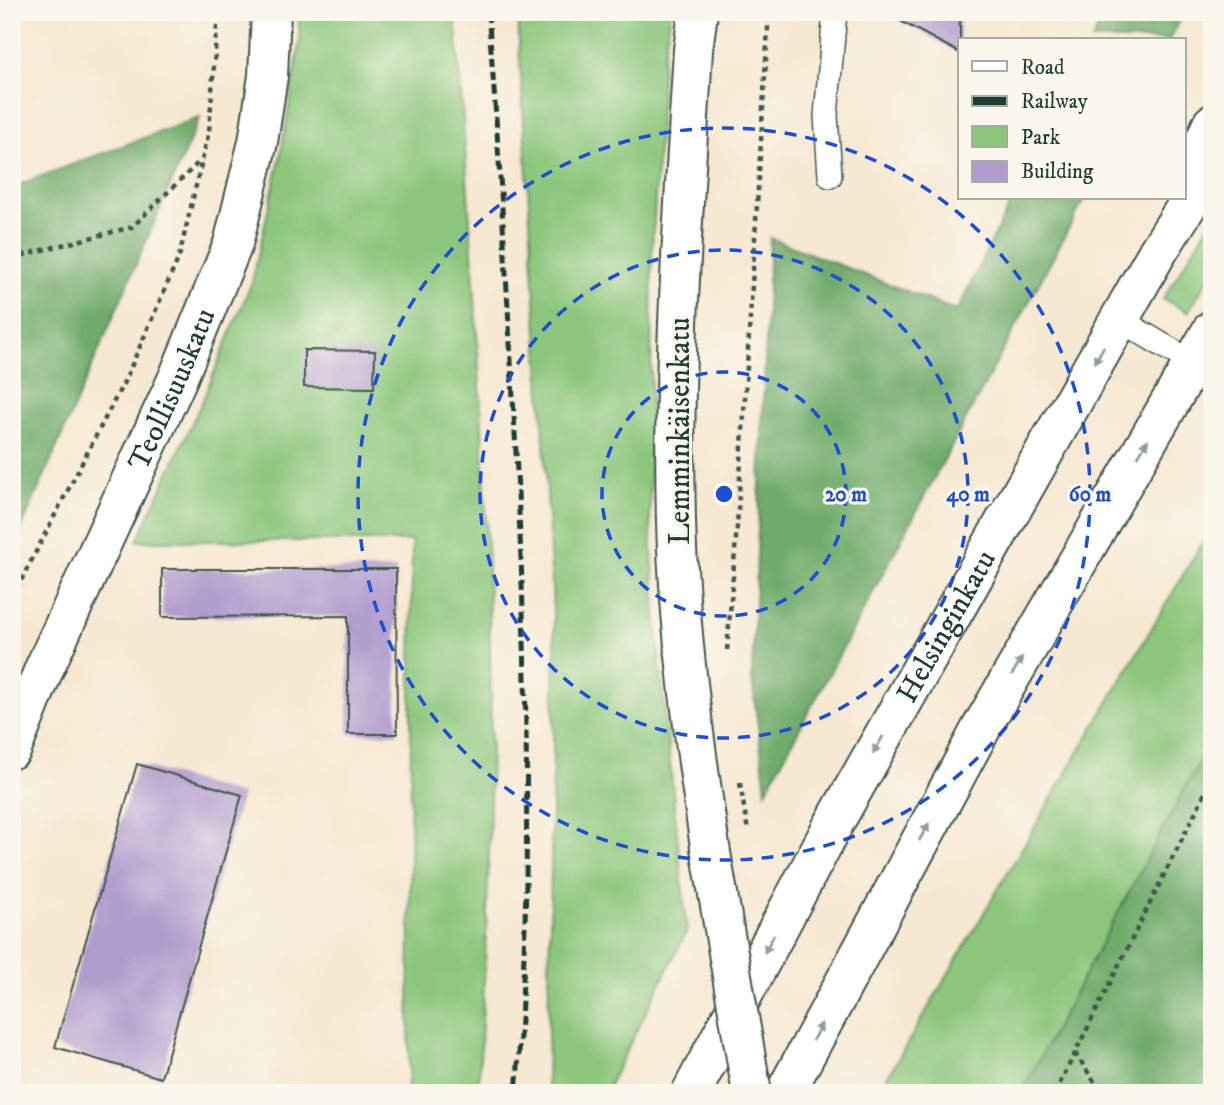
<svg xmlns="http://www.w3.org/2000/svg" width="1224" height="1105" viewBox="0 0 1224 1105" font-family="'IM FELL DW Pica',serif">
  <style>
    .green { fill: #8bc67b; stroke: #558258; stroke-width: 2 }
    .forest { fill: #70ab6b; stroke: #487450; stroke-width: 2 }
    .building { fill: #b09bcd }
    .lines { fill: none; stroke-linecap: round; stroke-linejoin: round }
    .lane-casing { stroke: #3f574c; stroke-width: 26 }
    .secondary-casing { stroke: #3f574c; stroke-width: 42 }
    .highway-casing { stroke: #3f574c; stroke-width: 42 }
    .path { stroke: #3f574c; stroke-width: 4.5; stroke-dasharray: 5 5; stroke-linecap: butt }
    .lane { stroke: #fff; stroke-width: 23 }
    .secondary { stroke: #fff; stroke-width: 38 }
    .highway { stroke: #fff; stroke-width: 38 }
    .rail { stroke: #1f3d34; stroke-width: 5; stroke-dasharray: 10 5; stroke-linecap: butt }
    .secondary-bridge-casing { stroke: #3f574c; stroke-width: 42; stroke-linecap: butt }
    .path-bridge { stroke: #3f574c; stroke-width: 4.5; stroke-dasharray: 5 5; stroke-linecap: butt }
    .secondary-bridge { stroke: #fff; stroke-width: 38 }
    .oneway { fill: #8f9e9a }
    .ring { fill: none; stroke: #1d4ed8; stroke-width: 3.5; stroke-dasharray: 12 9 }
    .labels { text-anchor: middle; stroke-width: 6; stroke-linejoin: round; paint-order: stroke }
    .street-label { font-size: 30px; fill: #1f3d34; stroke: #fbf7ec }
    .centre { fill: #1d4ed8; stroke: #fbf7ec; stroke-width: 3.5 }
    .ring-label { font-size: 21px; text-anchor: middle; font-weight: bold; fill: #1d4ed8; stroke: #fbf7ec; stroke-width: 6; stroke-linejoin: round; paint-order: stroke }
  </style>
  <rect width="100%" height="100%" fill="#fbf7ec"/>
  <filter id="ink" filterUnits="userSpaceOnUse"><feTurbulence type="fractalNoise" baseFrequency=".0143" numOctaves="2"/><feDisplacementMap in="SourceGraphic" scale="14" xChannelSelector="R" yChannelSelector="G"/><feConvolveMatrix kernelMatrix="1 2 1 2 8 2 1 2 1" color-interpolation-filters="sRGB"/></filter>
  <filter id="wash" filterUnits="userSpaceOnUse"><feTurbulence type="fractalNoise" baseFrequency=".00686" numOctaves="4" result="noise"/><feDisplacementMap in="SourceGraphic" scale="28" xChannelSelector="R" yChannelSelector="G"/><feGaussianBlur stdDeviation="1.57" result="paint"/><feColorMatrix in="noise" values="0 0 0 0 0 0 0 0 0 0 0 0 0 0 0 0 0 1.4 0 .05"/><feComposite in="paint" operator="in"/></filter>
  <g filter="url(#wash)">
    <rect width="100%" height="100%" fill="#f6e8d1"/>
    <path class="green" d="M 298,12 L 455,12 C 471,226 486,439 490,653 C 493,799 487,946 478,1093 L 407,1093 L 409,1071 L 412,541 L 137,541 L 201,404 L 252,282 L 280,158 L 300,42 Z
      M 517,12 L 671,12 L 663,58 L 652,252 L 650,521 L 658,645 L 687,931 L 605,1093 L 547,1093 L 555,648 L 546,474 Z
      M 1212,220 L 1212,273 L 1188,312 L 1163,299 Z
      M 1212,526 L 1212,731 L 1206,749 L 1021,1093 L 878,1093 Z"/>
    <path class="forest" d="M 1106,12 L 1184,12 L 1169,40 L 1092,40 Z
      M 200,117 L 12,550 L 12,187 Z
      M 1013,198 L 1085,198 L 766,791 L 752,678 L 770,238 L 957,311 Z
      M 1206,749 L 1212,751 L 1212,1093 L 1021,1093 Z"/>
    <g id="blocks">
      <path class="building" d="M 884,12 L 960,12 L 960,53 Z
        M 304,350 L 375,351 L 374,388 L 304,387 Z
        M 162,569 L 396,569 L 397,734 L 348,734 L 348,616 L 162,617 Z
        M 137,764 L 242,795 L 161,1078 L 55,1047 Z"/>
    </g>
  </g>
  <g filter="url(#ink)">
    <use href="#blocks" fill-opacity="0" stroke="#3f574c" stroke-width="2"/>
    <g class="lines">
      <defs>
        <path id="lane" d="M 830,176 L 826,116 L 835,12
          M 1120,320 L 1193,363"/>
        <g id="secondary">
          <path d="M 698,12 L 693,50 C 684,207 672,364 676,521 C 679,632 694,738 710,847"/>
          <path id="s1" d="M 12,749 L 44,669 L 177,380 L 233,244 L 258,142 L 268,76 L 271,12"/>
        </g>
        <g id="highway">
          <path d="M 1185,187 L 1212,124"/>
          <path id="s2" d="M 691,1093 L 833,825 L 1157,253 L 1212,166"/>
          <path d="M 785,1093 L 983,725 L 1212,330"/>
        </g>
      </defs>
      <use href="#lane" class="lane-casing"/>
      <use href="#secondary" class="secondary-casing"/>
      <use href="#highway" class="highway-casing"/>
      <path class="path" d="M 12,258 L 132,227 L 201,160
        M 12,598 L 127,376 L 179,257 L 209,131 L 218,12
        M 727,650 L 737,526 L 769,12
        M 1075,1053 L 1102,1093
        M 1055,1093 L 1212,779"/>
      <use href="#lane" class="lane"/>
      <use href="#secondary" class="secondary"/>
      <use href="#highway" class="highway"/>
      <path class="rail" d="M 488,12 C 500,159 508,305 516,452 C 527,665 533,880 516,1093"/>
      <defs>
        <path id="secondary-bridge" d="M 710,847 L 752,1093"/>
      </defs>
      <use href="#secondary-bridge" class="secondary-bridge-casing"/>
      <path class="path-bridge" d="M 740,783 L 748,831"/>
      <use href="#secondary-bridge" class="secondary-bridge"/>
    </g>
    <defs><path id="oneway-solid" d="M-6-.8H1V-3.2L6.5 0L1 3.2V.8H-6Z" transform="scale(1.75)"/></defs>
    <g class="oneway">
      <use href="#oneway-solid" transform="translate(1099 355) rotate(120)"/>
      <use href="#oneway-solid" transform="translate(1143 448) rotate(-60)"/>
      <use href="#oneway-solid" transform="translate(1017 666) rotate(-60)"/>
      <use href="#oneway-solid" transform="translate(878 745) rotate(120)"/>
      <use href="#oneway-solid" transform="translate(924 832) rotate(-61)"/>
      <use href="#oneway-solid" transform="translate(769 944) rotate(118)"/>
      <use href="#oneway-solid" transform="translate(817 1032) rotate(-62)"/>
    </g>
  </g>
  <g class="ring">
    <circle cx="724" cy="494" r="122"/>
    <circle cx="724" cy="494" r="244"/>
    <circle cx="724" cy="494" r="366"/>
  </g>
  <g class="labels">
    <g class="street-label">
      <text dy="10" stroke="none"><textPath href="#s1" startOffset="394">Teollisuuskatu</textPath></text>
      <text transform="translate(679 431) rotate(-90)" y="10">Lemminkäisenkatu</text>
      <text dy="10" stroke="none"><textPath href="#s2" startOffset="532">Helsinginkatu</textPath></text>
    </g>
  </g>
  <circle cx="724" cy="494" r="10" class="centre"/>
  <g class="ring-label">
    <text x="846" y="501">20 m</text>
    <text x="968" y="501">40 m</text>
    <text x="1090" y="501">60 m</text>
  </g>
  <rect width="1224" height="1105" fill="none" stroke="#fbf7ec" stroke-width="42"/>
  <rect x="958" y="38" width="228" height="161" fill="#fbf7ec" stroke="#a3ada2" stroke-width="2"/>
  <rect x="972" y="61" width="35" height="10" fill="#ffffff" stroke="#a3ada2" stroke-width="2"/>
  <text x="1021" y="74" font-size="21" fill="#1f3d34">Road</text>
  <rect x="972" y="96" width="35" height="10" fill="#1f3d34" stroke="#a3ada2" stroke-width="2"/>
  <text x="1021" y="108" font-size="21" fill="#1f3d34">Railway</text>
  <rect x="972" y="126" width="35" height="21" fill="#8bc67b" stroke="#a3ada2" stroke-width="2"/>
  <text x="1021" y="144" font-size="21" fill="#1f3d34">Park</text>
  <rect x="972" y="161" width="35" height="21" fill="#b09bcd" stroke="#a3ada2" stroke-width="2"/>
  <text x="1021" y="178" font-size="21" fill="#1f3d34">Building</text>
</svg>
